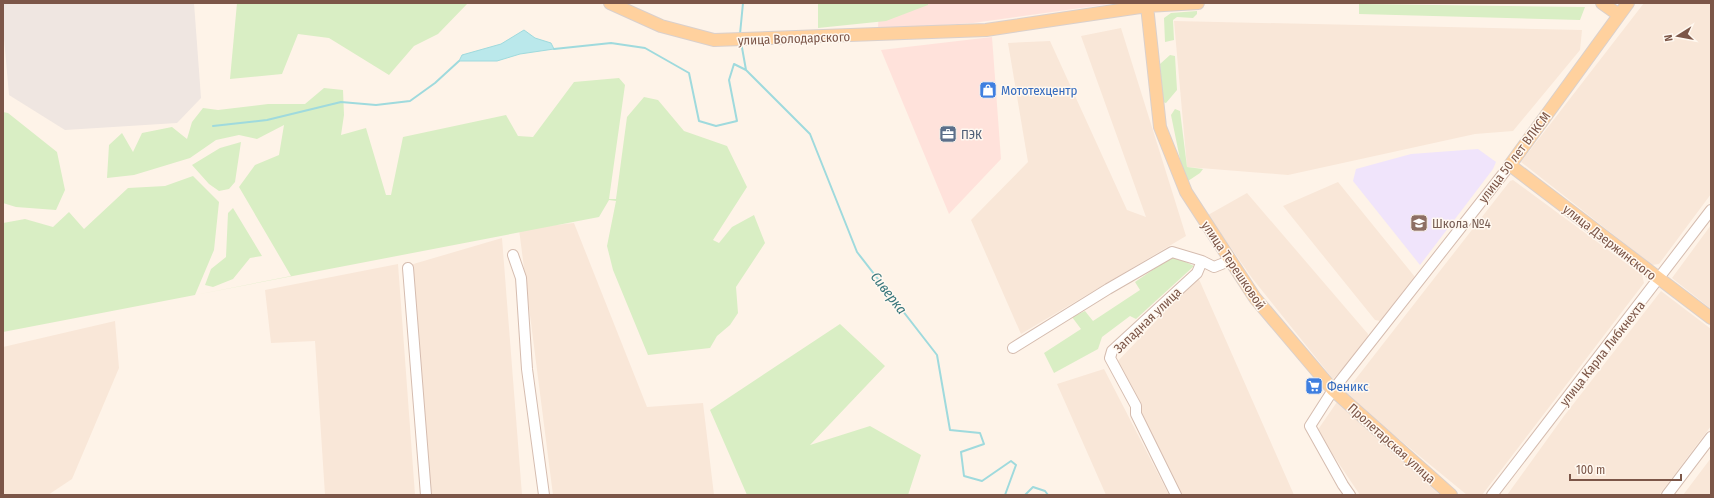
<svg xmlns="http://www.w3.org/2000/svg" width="1714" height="498" viewBox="0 0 1714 498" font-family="'Fira Sans Condensed',sans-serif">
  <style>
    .residential { fill: #f9e7d8 }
    .commercial { fill: #ffe2db }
    .industrial { fill: #efe6e1 }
    .education { fill: #f0e4fb }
    .green { fill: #d9eec4 }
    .water { fill: #bae8eb; stroke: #9fdadd }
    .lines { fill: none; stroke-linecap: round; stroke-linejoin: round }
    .stream { stroke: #9fdadd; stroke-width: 2 }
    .minor-casing { stroke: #d5bcaf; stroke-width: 12 }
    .major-casing { stroke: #dad0cc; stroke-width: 14 }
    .minor { stroke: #fff; stroke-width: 10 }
    .major { stroke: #ffd19e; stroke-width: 12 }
    .labels { text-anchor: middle; stroke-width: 3; stroke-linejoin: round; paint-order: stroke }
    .street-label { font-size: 13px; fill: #7c5648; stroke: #fff8f0 }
    .shop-label { font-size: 13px; fill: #366cbe; stroke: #fff8f0; text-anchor: start }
    .service-label { font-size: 13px; fill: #4e5e75; stroke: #fff8f0; text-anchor: start }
    .education-label { font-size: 13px; fill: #785e54; stroke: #fff8f0; text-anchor: start }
    .water-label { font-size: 14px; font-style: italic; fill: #37767b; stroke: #fff8f0 }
  </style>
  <rect width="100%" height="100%" fill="#fef3e8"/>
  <path class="residential" d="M 1644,3 L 1711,3 L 1711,194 L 1659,264 L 1652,265 L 1521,162 Z
    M 1174,21 L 1582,30 L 1580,50 L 1513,131 L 1475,134 L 1288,175 L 1187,167 Z
    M 1121,28 L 1186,236 L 1021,334 L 971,220 L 1028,162 L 1008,43 L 1050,41 L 1127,210 L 1146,217 L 1081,36 Z
    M 1513,180 L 1642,275 L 1644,283 L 1482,495 L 1467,495 L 1344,394 L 1510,181 Z
    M 1338,182 L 1415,277 L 1380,321 L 1375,320 L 1283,206 Z
    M 1247,193 L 1368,334 L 1367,342 L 1333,379 L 1252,278 L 1208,215 Z
    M 574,223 L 647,407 L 703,403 L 714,495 L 553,495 L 519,229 Z
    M 1711,225 L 1711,309 L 1672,278 Z
    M 502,238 L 522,495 L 429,495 L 410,265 Z
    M 398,264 L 415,495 L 325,495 L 315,341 L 271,343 L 265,290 Z
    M 1198,277 L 1294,495 L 1181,495 L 1116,363 Z
    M 1661,291 L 1711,329 L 1711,426 L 1659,495 L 1507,495 L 1564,416 Z
    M 115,321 L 119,368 L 72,479 L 48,495 L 3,495 L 3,347 Z
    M 1104,369 L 1169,495 L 1106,495 L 1057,384 Z
    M 1337,402 L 1440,495 L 1360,495 L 1317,431 Z
    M 1711,458 L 1711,495 L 1683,495 Z"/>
  <path class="commercial" d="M 879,3 L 1117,3 L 973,23 L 878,29 Z
    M 992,37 L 1001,159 L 949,214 L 881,50 Z"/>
  <path class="industrial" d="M 3,3 L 194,3 L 201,98 L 177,123 L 65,130 L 9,95 L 3,27 Z"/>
  <path class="education" d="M 1478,149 L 1496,162 L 1493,169 L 1420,265 L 1353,181 L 1356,169 L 1411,154 Z"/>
  <path class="green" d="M 237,3 L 468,3 L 438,34 L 414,46 L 389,75 L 329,38 L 298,34 L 282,74 L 230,79 Z
    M 818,3 L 928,3 L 928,5 L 886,21 L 818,28 Z
    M 1359,4 L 1585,7 L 1580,20 L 1359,14 Z
    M 1197,11 L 1197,14 L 1193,18 L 1177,17 L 1173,20 L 1174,40 L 1165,42 L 1164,18 L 1171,13 Z
    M 1170,55 L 1175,56 L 1177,90 L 1166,103 L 1163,102 L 1160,64 Z
    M 619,78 L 625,85 L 609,199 L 616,199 L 627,117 L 644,97 L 658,100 L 684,131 L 727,146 L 747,187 L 713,240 L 719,243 L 732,227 L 754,215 L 765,243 L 736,287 L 738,313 L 730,325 L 717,336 L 710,348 L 648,355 L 613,270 L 607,246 L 616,201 L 609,200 L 599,217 L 3,332 L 3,223 L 25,219 L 53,227 L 69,212 L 84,229 L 128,188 L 165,186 L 193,176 L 219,202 L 214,250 L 195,295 L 291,276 L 239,187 L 255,165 L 279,155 L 284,125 L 257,139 L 239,135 L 216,140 L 190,158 L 134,175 L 107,178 L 109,145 L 122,133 L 133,152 L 142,133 L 172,127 L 187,139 L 192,122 L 203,108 L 218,110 L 268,104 L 305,104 L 324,88 L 343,90 L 344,115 L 341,135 L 366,128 L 386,195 L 391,195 L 403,137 L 506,115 L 518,136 L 533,137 L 574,82 Z
    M 1175,109 L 1180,111 L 1187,167 L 1203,169 L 1200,173 L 1188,181 L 1181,164 L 1171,115 Z
    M 3,112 L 8,113 L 57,152 L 65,190 L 56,210 L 16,207 L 3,203 Z
    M 241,142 L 235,182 L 229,189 L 219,191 L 209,184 L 192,165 L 220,148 Z
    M 233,208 L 262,256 L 250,258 L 233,279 L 213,287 L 205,285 L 211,269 L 226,257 L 228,213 Z
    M 1173,256 L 1194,266 L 1136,319 L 1130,316 L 1102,337 L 1098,349 L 1054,373 L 1044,353 L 1081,329 L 1072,317 L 1085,311 L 1093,321 L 1140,290 L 1135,282 Z
    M 840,324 L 885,366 L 810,445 L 870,426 L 921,455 L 908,495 L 747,495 L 710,410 Z"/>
  <path class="water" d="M 524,30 L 535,38 L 551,43 L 554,49 L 520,54 L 497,61 L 459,61 L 462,55 L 501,44 Z"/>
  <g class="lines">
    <path class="stream" d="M 740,34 L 743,3
      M 741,42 L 746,70 L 810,134 L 857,252 L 937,355 L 950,430 L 980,433 L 984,444 L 961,452 L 964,476 L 982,481 L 1011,461 L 1016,465 L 1005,495
      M 554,49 L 611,43 L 645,48 L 689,73 L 699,121 L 716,126 L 737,121 L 729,80 L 734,64 L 746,70
      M 213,126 L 267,120 L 341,102 L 376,105 L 410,101 L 435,83 L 459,61
      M 1025,495 L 1033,487 L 1045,491 L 1048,495"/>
    <defs>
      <path id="minor" d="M 513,255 L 521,278 L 527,369 L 544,495
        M 408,268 L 426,495
        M 1013,348 L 1108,289 L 1172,252 L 1202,261
        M 1176,495 L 1136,414 L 1136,406 L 1110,358 L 1112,351 L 1197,273 L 1202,261 L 1214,267 L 1229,261
        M 1350,495 L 1343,485 L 1310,426 L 1333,390 L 1510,165
        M 1492,495 L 1711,210
        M 1667,495 L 1711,437"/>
      <path id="major" d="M 610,3 L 661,26 L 714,40 L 986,30 L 1147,6 L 1198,3
        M 1602,3 L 1619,15
        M 1628,3 L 1510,165 L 1711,318
        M 1147,6 L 1160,127 L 1186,192 L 1255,298 L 1333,390 L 1451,495"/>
    </defs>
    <use href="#minor" class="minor-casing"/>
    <use href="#major" class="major-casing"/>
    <use href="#minor" class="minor"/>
    <use href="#major" class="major"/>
  </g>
  <defs>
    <symbol id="shop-square" viewBox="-11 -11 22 22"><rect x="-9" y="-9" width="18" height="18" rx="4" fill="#3f7fe0" stroke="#fff8f0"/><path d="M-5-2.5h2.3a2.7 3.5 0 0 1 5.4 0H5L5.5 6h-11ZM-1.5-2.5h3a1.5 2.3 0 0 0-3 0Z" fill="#fff"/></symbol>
    <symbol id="office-square" viewBox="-11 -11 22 22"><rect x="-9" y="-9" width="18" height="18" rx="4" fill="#5c6f8a" stroke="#fff8f0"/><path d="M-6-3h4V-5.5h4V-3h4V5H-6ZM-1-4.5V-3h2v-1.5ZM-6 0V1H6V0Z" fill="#fff"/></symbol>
    <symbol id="school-square" viewBox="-11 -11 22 22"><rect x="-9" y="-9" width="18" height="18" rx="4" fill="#8d6e63" stroke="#fff8f0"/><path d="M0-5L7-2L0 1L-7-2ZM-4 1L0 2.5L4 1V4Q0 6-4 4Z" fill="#fff"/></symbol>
    <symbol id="supermarket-square" viewBox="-11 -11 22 22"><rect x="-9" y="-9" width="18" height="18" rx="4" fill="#3f7fe0" stroke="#fff8f0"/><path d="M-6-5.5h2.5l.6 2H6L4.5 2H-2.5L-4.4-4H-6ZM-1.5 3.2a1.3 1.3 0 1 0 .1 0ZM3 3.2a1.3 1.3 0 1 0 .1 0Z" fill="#fff"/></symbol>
  </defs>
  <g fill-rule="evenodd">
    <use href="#shop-square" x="978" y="80" width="20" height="20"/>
    <use href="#office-square" x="938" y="124" width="20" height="20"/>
    <use href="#school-square" x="1409" y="213" width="20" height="20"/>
    <use href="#supermarket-square" x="1304" y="376" width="20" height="20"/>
  </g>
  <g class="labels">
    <g class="street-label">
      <text transform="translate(794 38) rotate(-2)" y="5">улица Володарского</text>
      <text transform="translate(1514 157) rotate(-53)" y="5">улица 50 лет ВЛКСМ</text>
      <text transform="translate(1610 242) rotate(38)" y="5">улица Дзержинского</text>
      <text transform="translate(1234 265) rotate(56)" y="5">улица Терешковой</text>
      <text transform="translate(1147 320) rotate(-44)" y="5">Западная улица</text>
      <text transform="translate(1602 353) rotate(-52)" y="5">улица Карла Либкнехта</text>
      <text transform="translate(1392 443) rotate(42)" y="5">Пролетарская улица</text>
    </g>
    <g class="shop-label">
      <text x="1001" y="95">Мототехцентр</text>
      <text x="1327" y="391">Феникс</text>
    </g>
    <g class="service-label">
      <text x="961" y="139">ПЭК</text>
    </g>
    <g class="education-label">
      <text x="1432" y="228">Школа №4</text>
    </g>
    <g class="water-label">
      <text transform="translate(889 293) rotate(52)" y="5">Сиверка</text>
    </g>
  </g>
  <rect width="1714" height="498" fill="none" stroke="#7c5648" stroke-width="8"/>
  <g transform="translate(1678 36) rotate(259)" stroke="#fff8f0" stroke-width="3" paint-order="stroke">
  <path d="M0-3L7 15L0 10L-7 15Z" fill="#7c5648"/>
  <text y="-6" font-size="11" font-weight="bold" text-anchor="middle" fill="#7c5648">N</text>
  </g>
  <path d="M1570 474v6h111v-6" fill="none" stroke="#7c5648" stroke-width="2"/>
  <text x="1576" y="474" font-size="12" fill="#7c5648" stroke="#fff8f0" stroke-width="3" paint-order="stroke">100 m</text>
</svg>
